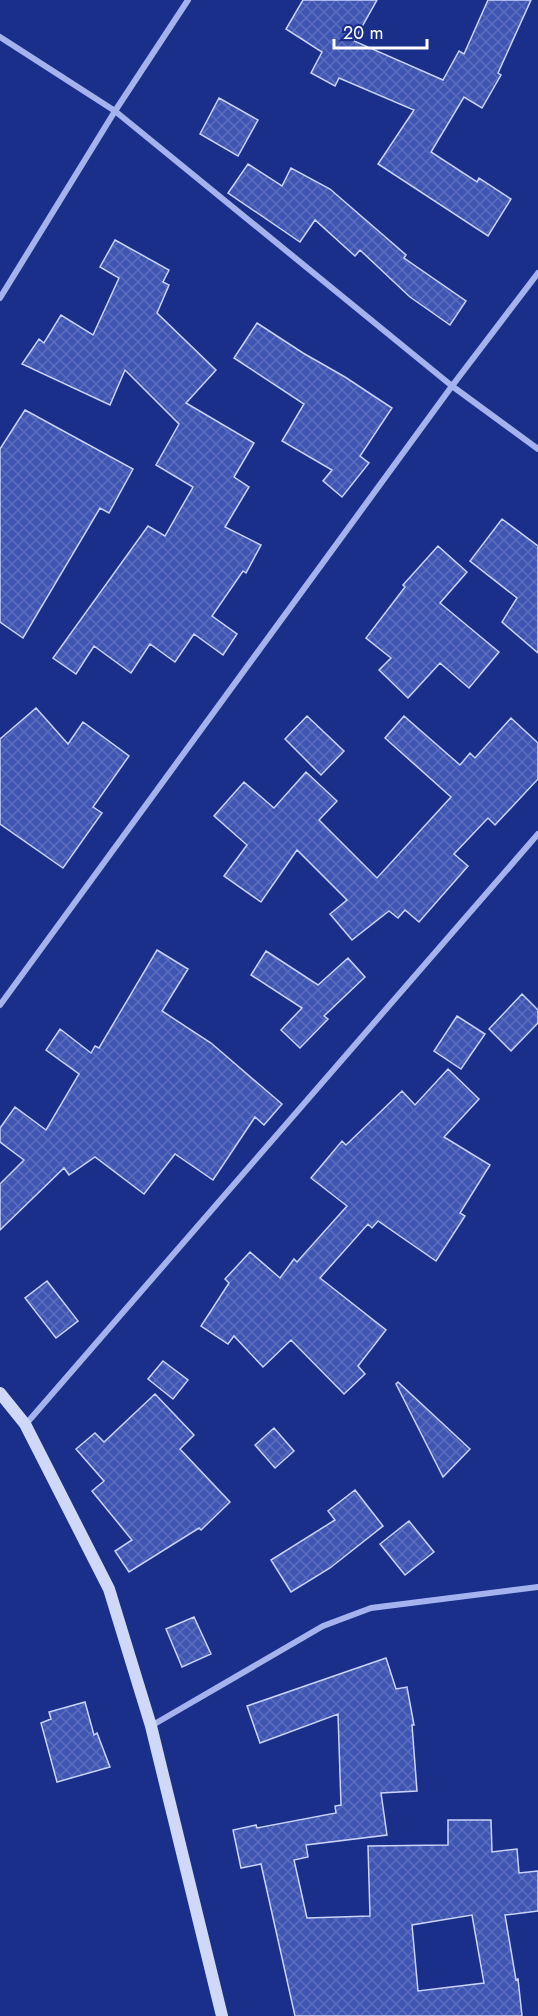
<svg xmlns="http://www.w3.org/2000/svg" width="538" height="2016" viewBox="0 0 538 2016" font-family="Jost,sans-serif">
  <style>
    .building { fill: url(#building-cross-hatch); stroke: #c9d3fa; stroke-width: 1.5; fill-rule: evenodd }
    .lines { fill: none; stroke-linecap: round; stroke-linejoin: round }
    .street { stroke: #a4b3ed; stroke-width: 6 }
    .secondary { stroke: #d0d8fa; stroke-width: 12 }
  </style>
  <defs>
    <pattern id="building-cross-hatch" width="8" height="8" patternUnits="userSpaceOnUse" patternTransform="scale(1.5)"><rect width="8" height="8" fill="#3e55b2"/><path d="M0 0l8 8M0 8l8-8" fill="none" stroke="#5b6ebe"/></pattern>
  </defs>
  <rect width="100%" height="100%" fill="#1a2f8a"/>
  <path class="building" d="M 303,0 L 377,0 L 354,41 L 443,80 L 459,51 L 464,54 L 488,0 L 531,0 L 498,73 L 501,75 L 482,108 L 464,97 L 431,152 L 477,182 L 479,178 L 511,199 L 488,236 L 378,164 L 414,110 L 339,78 L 335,86 L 311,73 L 322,52 L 286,29 Z
    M 219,98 L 258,120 L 238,156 L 200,134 Z
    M 248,164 L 282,186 L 291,168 L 330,189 L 406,255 L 404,258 L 466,301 L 450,325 L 410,297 L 360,250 L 355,256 L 315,220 L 300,242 L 228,193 Z
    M 115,240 L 169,270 L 163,282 L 169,285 L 157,313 L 216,370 L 186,403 L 254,443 L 234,477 L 249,487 L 225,527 L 261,545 L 246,573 L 243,571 L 212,616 L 237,634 L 223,655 L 194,634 L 175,662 L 150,644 L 131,673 L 94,646 L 76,674 L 53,658 L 148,526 L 165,536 L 193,487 L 156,465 L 179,424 L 125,370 L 110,405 L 22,364 L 39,339 L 44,343 L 61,315 L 93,335 L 119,278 L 100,267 Z
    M 257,323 L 303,353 L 345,377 L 392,408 L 360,456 L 369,463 L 342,497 L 323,481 L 332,470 L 282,441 L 304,404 L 234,358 Z
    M 25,410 L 133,469 L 109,513 L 100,508 L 23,638 L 0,622 L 0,449 Z
    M 502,519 L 538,546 L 538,653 L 502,622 L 517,598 L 470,561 Z
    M 438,546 L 467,572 L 440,603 L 499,652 L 469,688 L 440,663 L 408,698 L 379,670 L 391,658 L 366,638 L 405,587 L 403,585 Z
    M 36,708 L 68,744 L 83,722 L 129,756 L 93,807 L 102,813 L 63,868 L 0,824 L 0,739 Z
    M 307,716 L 344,751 L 321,775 L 285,739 Z
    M 404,716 L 460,765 L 470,753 L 475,758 L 511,718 L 538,743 L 538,779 L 495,825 L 488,818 L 454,854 L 468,866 L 419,922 L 405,910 L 398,918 L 389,911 L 352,940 L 330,914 L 347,900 L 297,850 L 261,902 L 224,876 L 247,845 L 214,816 L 244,782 L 274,808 L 306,772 L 337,801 L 319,820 L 377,878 L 451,797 L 385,738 Z
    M 157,950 L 188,969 L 162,1011 L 211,1043 L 282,1104 L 264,1125 L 255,1117 L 213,1180 L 175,1154 L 144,1194 L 95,1157 L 69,1175 L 64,1168 L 0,1230 L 0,1184 L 24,1160 L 0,1142 L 0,1128 L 15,1107 L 46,1130 L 79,1074 L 46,1050 L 60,1029 L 91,1053 L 95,1046 L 99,1048 Z
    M 266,951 L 318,985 L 348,958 L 365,977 L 324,1016 L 328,1019 L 300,1048 L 281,1030 L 302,1008 L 251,975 Z
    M 522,994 L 538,1010 L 538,1023 L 511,1051 L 489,1029 Z
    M 457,1016 L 485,1034 L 461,1069 L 434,1051 Z
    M 448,1069 L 479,1099 L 444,1137 L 490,1165 L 460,1213 L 465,1216 L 436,1261 L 378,1221 L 372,1228 L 368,1224 L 320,1278 L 386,1330 L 358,1366 L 365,1374 L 344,1394 L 291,1340 L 263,1367 L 234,1336 L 228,1344 L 201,1326 L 229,1283 L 225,1279 L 250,1252 L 280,1278 L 294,1259 L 297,1262 L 347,1206 L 311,1178 L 342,1141 L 346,1145 L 402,1091 L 415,1105 Z
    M 47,1281 L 78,1321 L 56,1338 L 25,1298 Z
    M 163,1361 L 188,1380 L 173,1399 L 148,1379 Z
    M 398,1382 L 470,1449 L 443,1477 L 396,1384 Z
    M 155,1394 L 194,1435 L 180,1449 L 230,1502 L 201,1530 L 199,1528 L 129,1572 L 115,1551 L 132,1540 L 92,1491 L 104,1481 L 76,1449 L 95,1433 L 104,1442 Z
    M 274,1428 L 294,1451 L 275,1468 L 255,1445 Z
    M 355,1490 L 383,1526 L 330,1568 L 291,1592 L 271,1560 L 335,1520 L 328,1511 Z
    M 409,1521 L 434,1552 L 405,1575 L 380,1544 Z
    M 194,1617 L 211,1654 L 182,1667 L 166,1629 Z
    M 386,1658 L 396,1689 L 407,1687 L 414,1725 L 412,1725 L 417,1791 L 381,1793 L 387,1835 L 306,1845 L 308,1857 L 294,1860 L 307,1918 L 370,1916 L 368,1846 L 448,1845 L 448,1820 L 491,1820 L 492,1852 L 517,1849 L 519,1873 L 538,1871 L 538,1911 L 505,1915 L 516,1980 L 518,1979 L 522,2016 L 295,2016 L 261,1864 L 241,1868 L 233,1830 L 256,1825 L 257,1828 L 336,1813 L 335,1806 L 341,1805 L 338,1714 L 260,1743 L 247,1706 ZM 472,1915 L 484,1983 L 418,1991 L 412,1925 Z
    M 85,1702 L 94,1735 L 97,1733 L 110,1767 L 57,1782 L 41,1723 L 51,1719 L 49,1712 Z"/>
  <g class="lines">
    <path class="street" d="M 0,37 L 115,111 L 452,386 L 538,449
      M 0,298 L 115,111 L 188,0
      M 0,1005 L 452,386 L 538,273
      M 26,1424 L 538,834
      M 151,1726 L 323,1626 L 371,1608 L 538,1587"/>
    <path class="secondary" d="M 0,1393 L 25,1424 L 109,1589 L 151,1726 L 222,2016"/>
  </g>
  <path d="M334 39v9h93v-9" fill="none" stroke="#ffffff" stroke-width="3"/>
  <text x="343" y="39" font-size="18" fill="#ffffff" stroke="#1a2f8a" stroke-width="4.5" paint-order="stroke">20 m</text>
</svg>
